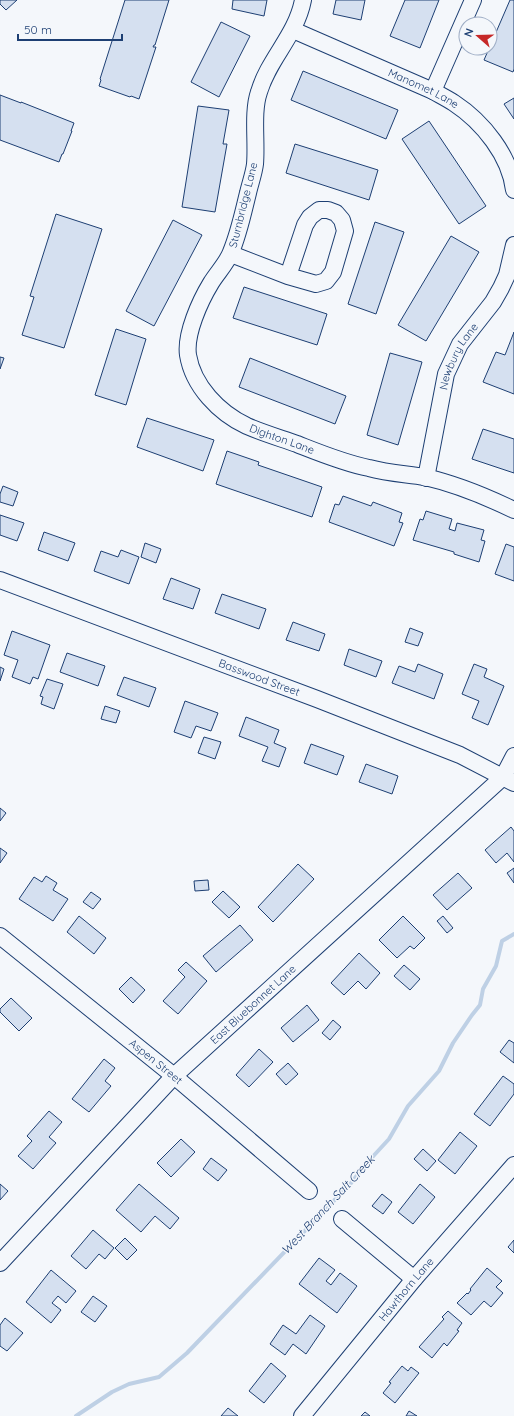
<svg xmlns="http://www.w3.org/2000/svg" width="514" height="1416" viewBox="0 0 514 1416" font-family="Quicksand,sans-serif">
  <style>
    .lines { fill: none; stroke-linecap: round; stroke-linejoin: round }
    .stream { stroke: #bed0e5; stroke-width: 4 }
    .building { fill: #d5e0f0; stroke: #1d3f73 }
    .minor-casing { stroke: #1d3f73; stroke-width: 18 }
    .minor { stroke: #f4f7fb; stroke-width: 16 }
    .labels { text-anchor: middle; stroke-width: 3; stroke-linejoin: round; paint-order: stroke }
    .street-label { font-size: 11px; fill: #1d3f73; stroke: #f4f7fb }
    .water-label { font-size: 12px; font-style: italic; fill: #1d3f73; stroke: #f4f7fb }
  </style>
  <rect width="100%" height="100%" fill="#f4f7fb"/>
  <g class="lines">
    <path class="stream" d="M 76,1416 L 112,1392 L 129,1384 L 159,1377 L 187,1353 L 351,1183 L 366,1164 L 389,1139 L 408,1106 L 439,1071 L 453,1043 L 472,1015 L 480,1005 L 483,989 L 496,966 L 502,941 L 514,934"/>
  </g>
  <path class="building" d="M 0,0 L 17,0 L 6,10 L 0,4 Z
    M 125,0 L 169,0 L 155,45 L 154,45 L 153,47 L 156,47 L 139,99 L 131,96 L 130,97 L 99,86 L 101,80 L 100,79 Z
    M 233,0 L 267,0 L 264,16 L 232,9 Z
    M 336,0 L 365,0 L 361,20 L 333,14 Z
    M 405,0 L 439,0 L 420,48 L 390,36 Z
    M 510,0 L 514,0 L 514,69 L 513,72 L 484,60 Z
    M 221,22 L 250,36 L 219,97 L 191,82 Z
    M 303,71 L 398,110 L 386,139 L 291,100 Z
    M 0,95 L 21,103 L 21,102 L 74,123 L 71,131 L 72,131 L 63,154 L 62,154 L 59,162 L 0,140 Z
    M 514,98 L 514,119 L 504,104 Z
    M 198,106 L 229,110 L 223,144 L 227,144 L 215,212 L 182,207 Z
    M 429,121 L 486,206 L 459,224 L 402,139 Z
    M 295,144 L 378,170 L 369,200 L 286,173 Z
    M 56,214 L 102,229 L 64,348 L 22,335 L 34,297 L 30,296 Z
    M 173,220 L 202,235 L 154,326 L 126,311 Z
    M 375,222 L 404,232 L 376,314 L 348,304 Z
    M 451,236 L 479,252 L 426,341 L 398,325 Z
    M 244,287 L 327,314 L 317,345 L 233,318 Z
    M 116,329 L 146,339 L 126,405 L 95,395 Z
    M 514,332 L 514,394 L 483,382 L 496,352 L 505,355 Z
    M 390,353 L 422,362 L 398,445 L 367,435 Z
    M 0,357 L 4,358 L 0,369 Z
    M 250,358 L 346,396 L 335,424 L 239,387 Z
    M 147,418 L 214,440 L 203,471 L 137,447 Z
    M 483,429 L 514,439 L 514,473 L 472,459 Z
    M 227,451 L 259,462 L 258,465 L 322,487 L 312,517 L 216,484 Z
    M 3,486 L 18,492 L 13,506 L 0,502 L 0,494 Z
    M 343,496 L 371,506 L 373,502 L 402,513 L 399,522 L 403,523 L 394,546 L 329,522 L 335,504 L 339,505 Z
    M 426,511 L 452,519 L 449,529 L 455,531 L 457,523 L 484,530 L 481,540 L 485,541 L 479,562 L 454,554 L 454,552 L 413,540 L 420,519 L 423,520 Z
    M 0,515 L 24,523 L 17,541 L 0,535 Z
    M 44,532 L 75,543 L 68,561 L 38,550 Z
    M 145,543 L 161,549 L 156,563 L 141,557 Z
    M 506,544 L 514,547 L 514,581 L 495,574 Z
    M 121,550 L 139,557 L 129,584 L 94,571 L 101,551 L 118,557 Z
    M 171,578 L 200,589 L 193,609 L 163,599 Z
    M 222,594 L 266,609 L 259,629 L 215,613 Z
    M 293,622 L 325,634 L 319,651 L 286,640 Z
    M 410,628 L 423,633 L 418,646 L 405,642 Z
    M 12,631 L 50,645 L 38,679 L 33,677 L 30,684 L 12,677 L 18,660 L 4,655 Z
    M 349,649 L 382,661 L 376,677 L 344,665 Z
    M 67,653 L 105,666 L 98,686 L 60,672 Z
    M 418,664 L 443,674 L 434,699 L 392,683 L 399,666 L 415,672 Z
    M 474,664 L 487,669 L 484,677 L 504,686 L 488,725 L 472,718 L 479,701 L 462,694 Z
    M 0,667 L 4,669 L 0,681 Z
    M 124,677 L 156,688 L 149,707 L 117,695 Z
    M 47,679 L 63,684 L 54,709 L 41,704 L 43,697 L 40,696 Z
    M 185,701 L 218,713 L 211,731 L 196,726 L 191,738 L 174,732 Z
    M 105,706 L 120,711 L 116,723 L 101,719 Z
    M 246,717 L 279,730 L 274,743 L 286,748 L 279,767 L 262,761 L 268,747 L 239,736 Z
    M 204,737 L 221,742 L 215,759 L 198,753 Z
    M 311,744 L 344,756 L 337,775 L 304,763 Z
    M 366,764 L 398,776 L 392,794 L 359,782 Z
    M 0,808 L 6,813 L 0,821 Z
    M 511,827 L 514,831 L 514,862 L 507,853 L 496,863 L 485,850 Z
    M 0,848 L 7,853 L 0,863 Z
    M 298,864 L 314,879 L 273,922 L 258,907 Z
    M 514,868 L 514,883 L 507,873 Z
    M 458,873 L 472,888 L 447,910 L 433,895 Z
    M 46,876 L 57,883 L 53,890 L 68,899 L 53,921 L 19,899 L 34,877 L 42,882 Z
    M 208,880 L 209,890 L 195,891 L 194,881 Z
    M 223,891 L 240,907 L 229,918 L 212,902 Z
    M 91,892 L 101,899 L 93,909 L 83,902 Z
    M 79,916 L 106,938 L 94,954 L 67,932 Z
    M 403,916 L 425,938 L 414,949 L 410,946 L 397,958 L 379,940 Z
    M 443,916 L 453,928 L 447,933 L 437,921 Z
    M 240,925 L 253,940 L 216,972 L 203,956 Z
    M 359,953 L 380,973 L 366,989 L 358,981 L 344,995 L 331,983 Z
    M 186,962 L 207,981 L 178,1014 L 163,1001 L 185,977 L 178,970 Z
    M 404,965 L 420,979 L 410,990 L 394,976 Z
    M 131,977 L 145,990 L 133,1003 L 119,989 Z
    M 11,998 L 32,1018 L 19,1031 L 0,1012 L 0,1009 Z
    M 307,1005 L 319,1020 L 293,1042 L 281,1028 Z
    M 333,1020 L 341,1027 L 330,1040 L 322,1033 Z
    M 509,1040 L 514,1043 L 514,1063 L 500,1052 Z
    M 259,1049 L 273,1062 L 249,1087 L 236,1075 Z
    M 104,1059 L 115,1068 L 105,1081 L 111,1086 L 89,1112 L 72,1099 Z
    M 288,1063 L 298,1074 L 286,1085 L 276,1074 Z
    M 503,1076 L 514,1084 L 514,1094 L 490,1126 L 474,1114 Z
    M 49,1111 L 62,1122 L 49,1137 L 56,1143 L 33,1169 L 18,1156 L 32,1141 L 27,1136 Z
    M 460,1132 L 477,1146 L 455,1174 L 438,1160 Z
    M 181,1139 L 195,1152 L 171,1177 L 157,1163 Z
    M 423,1149 L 436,1161 L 427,1171 L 414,1159 Z
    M 211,1158 L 227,1170 L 218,1181 L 203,1169 Z
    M 0,1184 L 8,1191 L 0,1200 Z
    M 139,1184 L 179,1218 L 170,1229 L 155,1216 L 141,1232 L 116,1210 Z
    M 420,1184 L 435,1197 L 413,1224 L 398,1212 Z
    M 382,1194 L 392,1202 L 383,1214 L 372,1206 Z
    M 93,1230 L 114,1248 L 105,1259 L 99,1254 L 86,1269 L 71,1256 Z
    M 125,1238 L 137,1250 L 127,1260 L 115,1248 Z
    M 514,1240 L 514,1253 L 508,1247 Z
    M 319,1258 L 335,1270 L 326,1281 L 331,1285 L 340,1273 L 357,1286 L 337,1313 L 299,1284 Z
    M 487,1268 L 502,1281 L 496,1287 L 503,1293 L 491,1307 L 484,1301 L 471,1315 L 457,1303 L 467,1293 L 468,1294 L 471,1290 L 470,1289 Z
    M 51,1270 L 76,1291 L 66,1303 L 58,1296 L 52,1303 L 61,1310 L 51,1323 L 26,1302 Z
    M 93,1296 L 107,1306 L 95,1322 L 81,1312 Z
    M 448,1311 L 462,1323 L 457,1330 L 459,1331 L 447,1346 L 444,1343 L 432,1358 L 419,1347 L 444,1319 L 442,1317 Z
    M 310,1315 L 325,1326 L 306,1354 L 293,1344 L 285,1355 L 270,1344 L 283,1325 L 296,1334 Z
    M 5,1318 L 23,1333 L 7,1351 L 0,1346 L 0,1325 Z
    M 271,1363 L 286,1376 L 264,1403 L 249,1391 Z
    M 402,1366 L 408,1371 L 411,1367 L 419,1373 L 395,1403 L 383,1393 L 391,1383 L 389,1382 Z
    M 228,1408 L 238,1416 L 221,1416 Z
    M 409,1411 L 417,1416 L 406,1416 Z
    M 365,1412 L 370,1416 L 361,1416 Z"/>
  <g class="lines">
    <defs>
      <g id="minor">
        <path id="s1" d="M 303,0 C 296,36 269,58 259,92 C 252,112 257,142 255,164 C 254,173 250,184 248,193 C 243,213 239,233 231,252 C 227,263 217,273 211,283 C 200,301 185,334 188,355 C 193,386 219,413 247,426 C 263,433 280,438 297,444 C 320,453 344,463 369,468 C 387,473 406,474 425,477 C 456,484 485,496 514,510"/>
        <path id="s2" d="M 293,30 L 433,91 C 440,95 448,99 454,103 C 483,122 510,156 514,190"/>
        <path d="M 433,91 L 473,0"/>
        <path d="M 231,254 L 288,276 L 316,284 L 326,281 L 333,272 L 345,231 L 342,220 L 336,213 L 328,210 L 319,210 L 310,217 L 305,225 L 288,276"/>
        <path id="s3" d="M 426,478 L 446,374 L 460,344 L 493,302 L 501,288 L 507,275 L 514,245"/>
        <path id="s4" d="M 0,580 L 317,699 L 460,755 L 514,783"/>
        <path id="s5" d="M 0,936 L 174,1076 L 309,1191"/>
        <path d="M 342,1219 L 414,1279"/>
        <path id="s6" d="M 0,1263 L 174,1076 L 503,777 L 514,756"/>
        <path id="s7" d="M 302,1416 L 414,1279 L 514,1165"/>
      </g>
    </defs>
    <use href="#minor" class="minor-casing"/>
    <use href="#minor" class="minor"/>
  </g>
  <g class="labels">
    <g class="street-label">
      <text dy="4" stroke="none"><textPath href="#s2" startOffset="143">Manomet Lane</textPath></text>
      <text transform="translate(243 205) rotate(-76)" y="4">Sturnbridge Lane</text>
      <text dy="4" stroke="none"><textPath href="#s3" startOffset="127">Newbury Lane</textPath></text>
      <text dy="4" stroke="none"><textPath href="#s1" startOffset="513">Dighton Lane</textPath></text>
      <text dy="4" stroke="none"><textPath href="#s4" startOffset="277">Basswood Street</textPath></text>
      <text dy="4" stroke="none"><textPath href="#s6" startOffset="362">East Bluebonnet Lane</textPath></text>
      <text dy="4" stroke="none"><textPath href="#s5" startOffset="200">Aspen Street</textPath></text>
      <text dy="4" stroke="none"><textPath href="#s7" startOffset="164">Hawthorn Lane</textPath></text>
    </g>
    <g class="water-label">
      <text transform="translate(328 1205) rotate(-47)" y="4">West Branch Salt Creek</text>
    </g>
  </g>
  <g transform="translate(478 36) rotate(290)"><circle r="19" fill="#f4f7fb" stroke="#9eadc5"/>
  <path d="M0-3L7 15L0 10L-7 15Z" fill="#c62828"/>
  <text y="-6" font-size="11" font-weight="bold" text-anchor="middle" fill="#1d3f73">N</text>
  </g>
  <path d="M18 34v6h104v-6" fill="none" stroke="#1d3f73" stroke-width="2"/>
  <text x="24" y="34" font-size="12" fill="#1d3f73" stroke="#f4f7fb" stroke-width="3" paint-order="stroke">50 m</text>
</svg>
